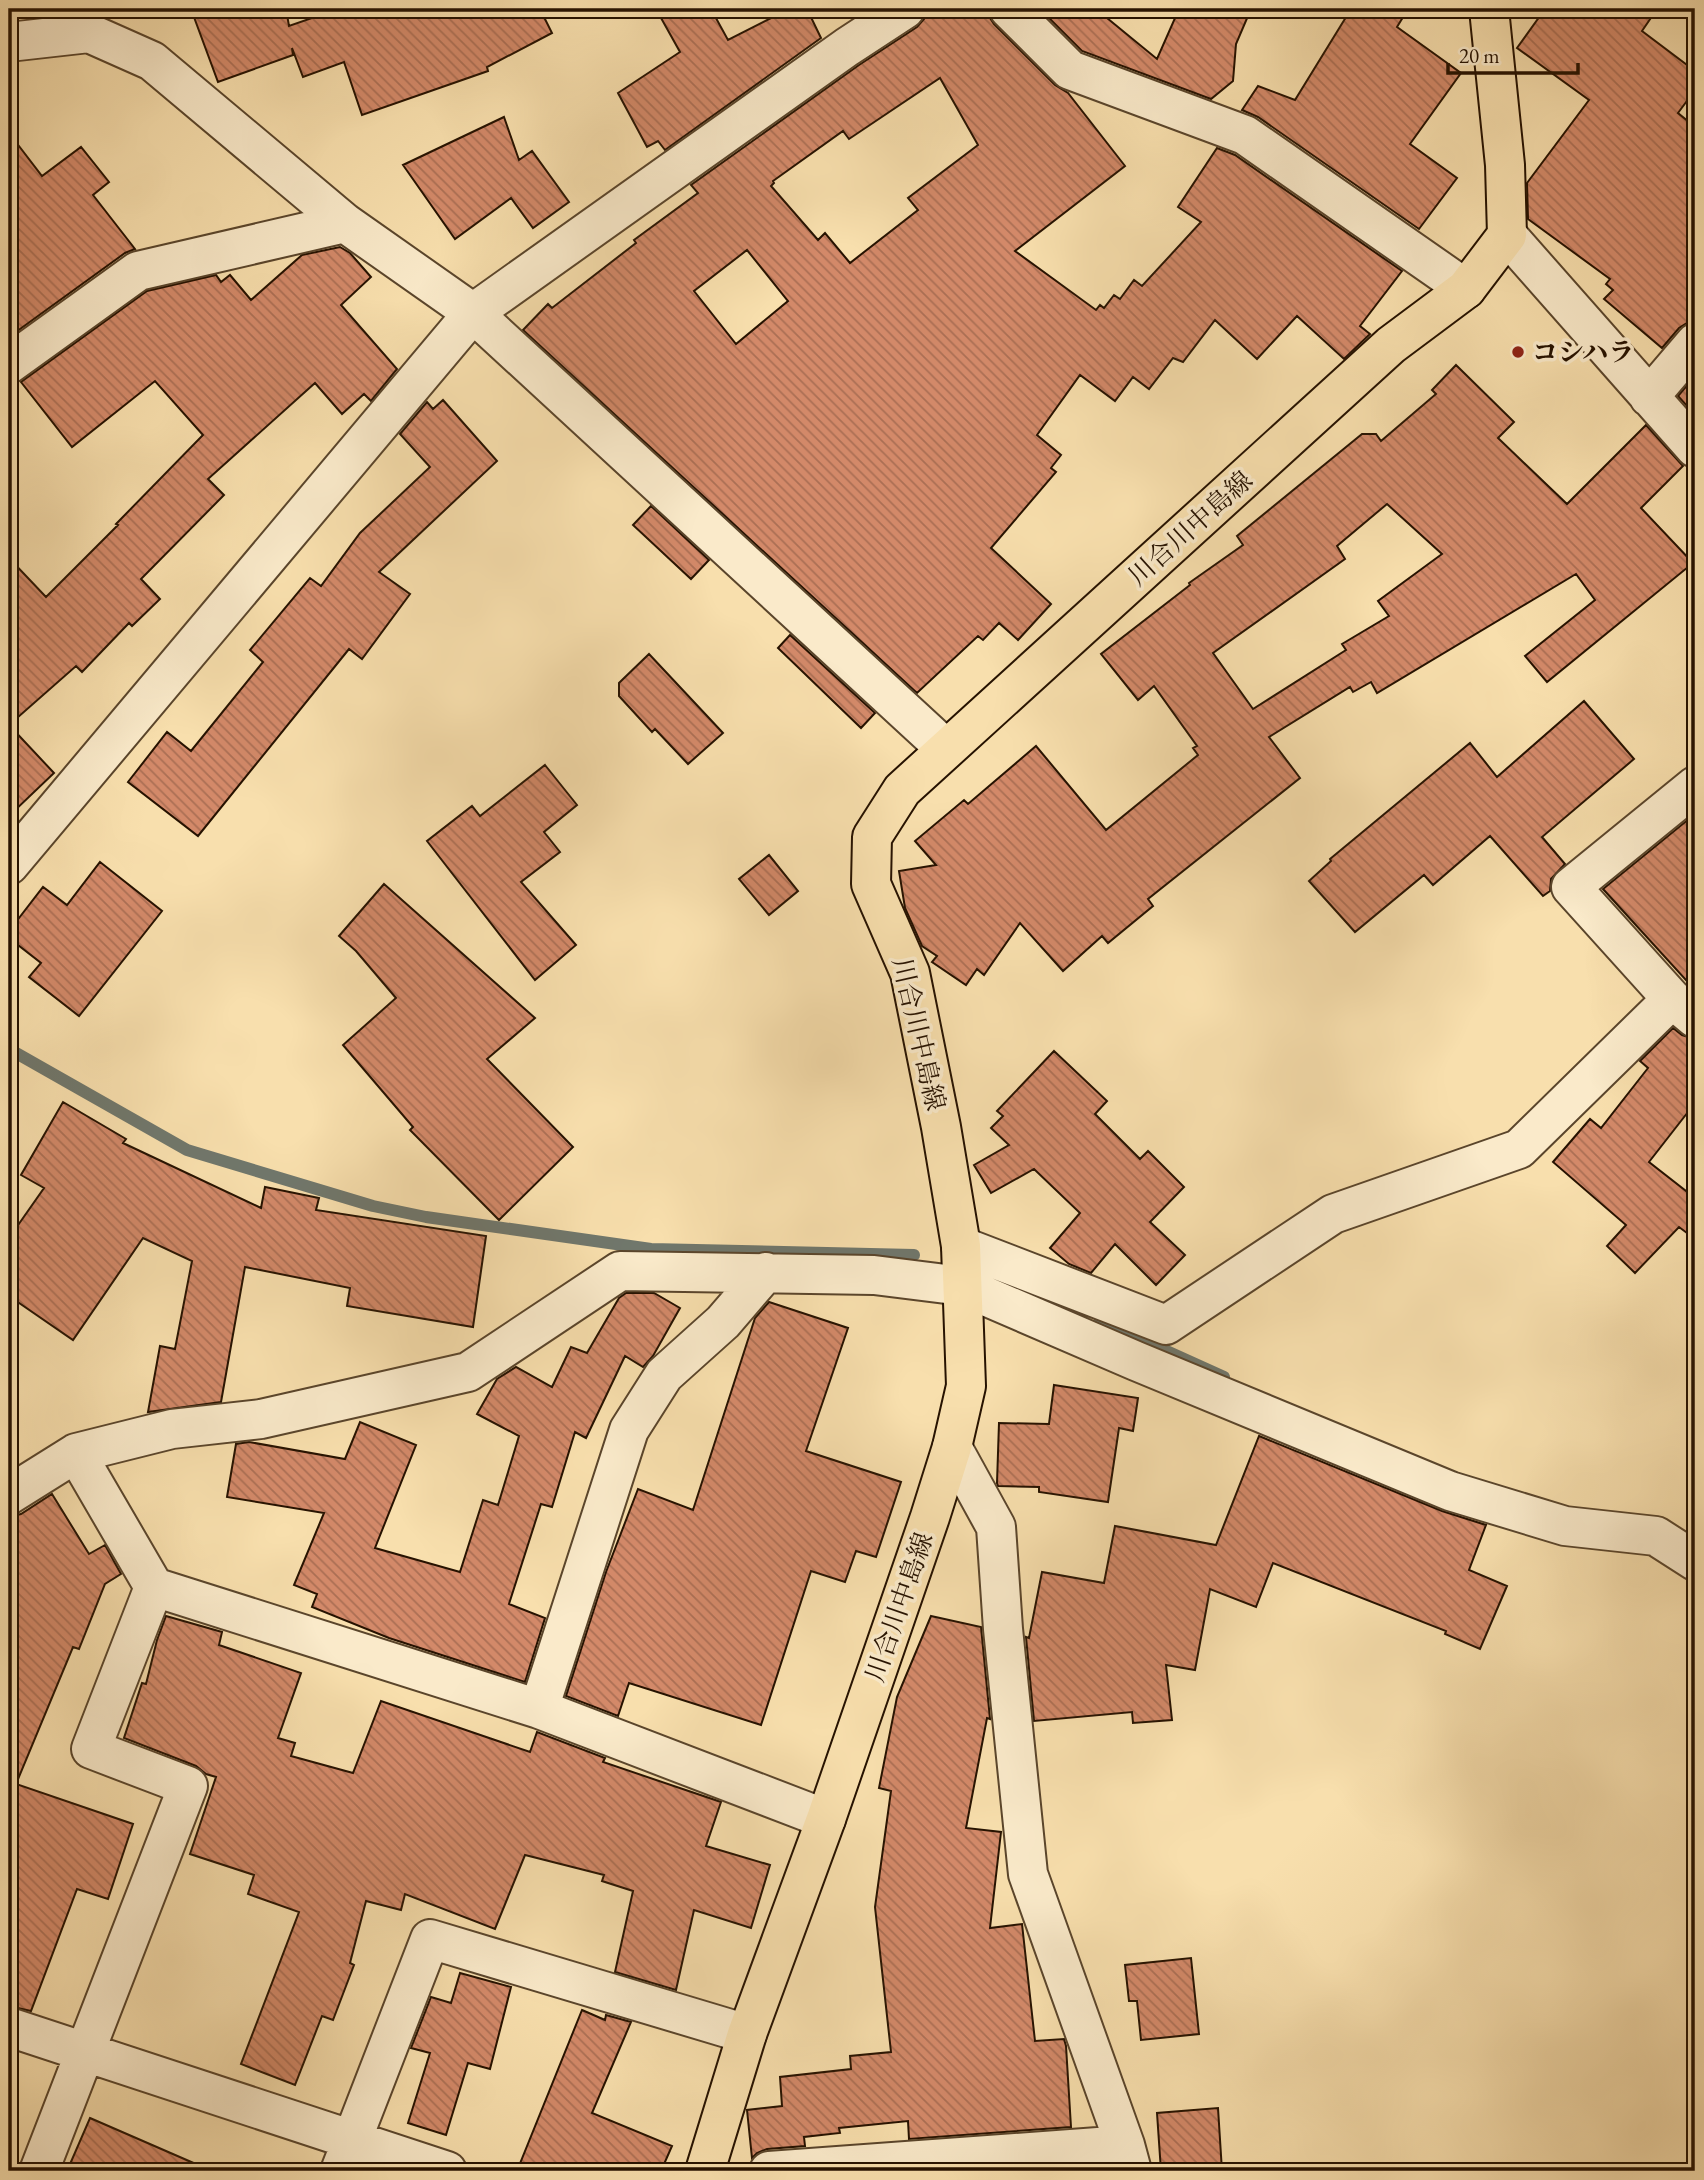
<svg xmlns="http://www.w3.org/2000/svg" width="1704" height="2180" viewBox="0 0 1704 2180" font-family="'EB Garamond','Noto Serif JP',serif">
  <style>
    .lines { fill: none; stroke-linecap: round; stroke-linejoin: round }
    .stream { stroke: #70776c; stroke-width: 12 }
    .building { fill: url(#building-back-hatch); stroke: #261200; stroke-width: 2; fill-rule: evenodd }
    .minor-casing { stroke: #5a452b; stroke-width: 42 }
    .major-casing { stroke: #261200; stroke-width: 42 }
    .minor { stroke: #faeaca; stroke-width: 38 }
    .major { stroke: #f8dfad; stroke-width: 38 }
    .poi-dot { fill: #8f2418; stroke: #faeaca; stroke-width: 2.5 }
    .labels { text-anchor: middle; stroke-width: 7; stroke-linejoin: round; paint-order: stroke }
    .poi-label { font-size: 26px; font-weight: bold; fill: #261200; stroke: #faeaca; text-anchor: start }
    .street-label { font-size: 26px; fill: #261200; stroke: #faeaca }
  </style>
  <defs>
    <pattern id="building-back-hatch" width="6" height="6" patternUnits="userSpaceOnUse" patternTransform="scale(1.75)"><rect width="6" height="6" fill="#d38969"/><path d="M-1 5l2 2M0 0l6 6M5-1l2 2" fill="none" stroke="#ab6f54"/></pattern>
  </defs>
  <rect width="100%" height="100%" fill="#f8dfad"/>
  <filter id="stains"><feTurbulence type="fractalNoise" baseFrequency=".00286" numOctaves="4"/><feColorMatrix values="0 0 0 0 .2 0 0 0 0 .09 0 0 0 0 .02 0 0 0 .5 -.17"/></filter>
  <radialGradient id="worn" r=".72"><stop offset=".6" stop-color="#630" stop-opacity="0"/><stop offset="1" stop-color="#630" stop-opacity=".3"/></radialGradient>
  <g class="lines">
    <path class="stream" d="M 9,1049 L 187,1150 L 373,1206 L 426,1217 L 651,1249 L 914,1255
      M 1100,1321 L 1224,1377"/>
  </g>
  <path class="building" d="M 191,9 L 286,9 L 289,26 L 338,9 L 540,9 L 552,33 L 487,67 L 488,71 L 362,115 L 344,62 L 303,77 L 292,48 L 293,55 L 218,82 Z
    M 656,9 L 711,9 L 728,40 L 789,9 L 807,9 L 821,38 L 665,150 L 658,141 L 647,147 L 618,93 L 680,52 Z
    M 931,9 L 988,9 L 988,15 L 994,24 L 1055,85 L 1068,93 L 1125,166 L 1015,251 L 1096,310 L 1100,305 L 1104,308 L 1114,295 L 1120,299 L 1134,280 L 1142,286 L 1201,222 L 1178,207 L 1217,148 L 1235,155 L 1402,271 L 1360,326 L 1370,334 L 1344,359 L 1297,316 L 1257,359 L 1215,320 L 1183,362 L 1173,358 L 1149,389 L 1133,377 L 1115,401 L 1080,375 L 1037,435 L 1061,455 L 1051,468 L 1056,472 L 991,548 L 1051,604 L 1018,640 L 999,623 L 983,640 L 978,636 L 917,693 L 523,330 L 548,304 L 552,308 L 636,243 L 634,240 L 698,193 L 691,185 L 859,65 L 917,27 L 924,19 L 926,12 ZM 940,78 L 978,145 L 908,198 L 918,210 L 850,263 L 825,233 L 818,240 L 771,186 L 774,183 L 773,181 L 843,131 L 849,139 ZM 747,250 L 788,301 L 736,344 L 694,291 Z
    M 1040,9 L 1096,9 L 1157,59 L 1179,9 L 1251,9 L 1236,44 L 1233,81 L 1211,99 L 1082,51 Z
    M 1351,9 L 1408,9 L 1397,27 L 1461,73 L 1410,144 L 1457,178 L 1419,229 L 1258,117 L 1242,110 L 1258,86 L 1295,100 Z
    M 1545,9 L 1657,9 L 1642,31 L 1695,71 L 1695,90 L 1678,113 L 1695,127 L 1695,322 L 1687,323 L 1679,328 L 1662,348 L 1604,299 L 1613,290 L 1606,284 L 1610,279 L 1528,219 L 1527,183 L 1589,100 L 1517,48 Z
    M 504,117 L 519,160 L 532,151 L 569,202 L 533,228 L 511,198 L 455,239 L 403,165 Z
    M 9,133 L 42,176 L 81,147 L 109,182 L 93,195 L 135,249 L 125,253 L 9,337 Z
    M 340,247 L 350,253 L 371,277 L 341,305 L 397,369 L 371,401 L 364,394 L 342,414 L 315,383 L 208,479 L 224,495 L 141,579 L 160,599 L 132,626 L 129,623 L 82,672 L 76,666 L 9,725 L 54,773 L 9,816 L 9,558 L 46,597 L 118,525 L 116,524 L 203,435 L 155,381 L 72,447 L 21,382 L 147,291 L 216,275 L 221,282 L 230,275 L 251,300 L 302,255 Z
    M 1456,365 L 1514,422 L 1498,438 L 1567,504 L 1646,425 L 1683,466 L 1641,508 L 1693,563 L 1547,682 L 1525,656 L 1595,600 L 1576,574 L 1377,693 L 1371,682 L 1353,692 L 1350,687 L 1269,737 L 1300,778 L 1148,899 L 1153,906 L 1108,943 L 1102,936 L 1063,971 L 1020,923 L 984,975 L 977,969 L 966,985 L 932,962 L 937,956 L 922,946 L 905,908 L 899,871 L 936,865 L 915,841 L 964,800 L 968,804 L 1036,746 L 1106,830 L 1198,755 L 1193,748 L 1197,746 L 1154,686 L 1138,700 L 1101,654 L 1190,585 L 1189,583 L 1243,545 L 1237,536 L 1362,434 L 1376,434 L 1381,441 L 1436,394 L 1432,390 ZM 1387,504 L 1442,554 L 1378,601 L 1389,616 L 1342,644 L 1346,650 L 1253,709 L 1213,653 L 1345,559 L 1337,546 Z
    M 1695,376 L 1695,415 L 1678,396 Z
    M 443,400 L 497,461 L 379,572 L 410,594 L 362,659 L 349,649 L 198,836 L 128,782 L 167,732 L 191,751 L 263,662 L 250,650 L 310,578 L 321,586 L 360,533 L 430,467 L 400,434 L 427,402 L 433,409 Z
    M 651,506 L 709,560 L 691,579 L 633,525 Z
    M 790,635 L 875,713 L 861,728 L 778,648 Z
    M 649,654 L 723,733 L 688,764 L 655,729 L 652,732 L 619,696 L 619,683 Z
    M 1584,701 L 1634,759 L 1542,837 L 1565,864 L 1551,879 L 1550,891 L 1543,896 L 1490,836 L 1433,885 L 1424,875 L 1355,932 L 1309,881 L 1331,861 L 1330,859 L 1470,743 L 1497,777 Z
    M 545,765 L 577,805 L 544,832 L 560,852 L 521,882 L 576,945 L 535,980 L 427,841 L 472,806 L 480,816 Z
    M 1695,814 L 1695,990 L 1603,889 Z
    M 769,855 L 798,891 L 769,915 L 739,879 Z
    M 100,862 L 162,911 L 79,1016 L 29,977 L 41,963 L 9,938 L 9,931 L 43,887 L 67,905 Z
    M 384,884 L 535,1018 L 487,1059 L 573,1147 L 499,1220 L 410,1130 L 413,1127 L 343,1045 L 396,998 L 356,951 L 339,936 Z
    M 1673,1028 L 1682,1035 L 1695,1039 L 1695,1103 L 1649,1162 L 1695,1198 L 1695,1239 L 1679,1227 L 1635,1273 L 1607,1246 L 1626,1225 L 1553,1162 L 1590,1119 L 1601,1128 L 1648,1068 L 1640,1061 Z
    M 1054,1051 L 1107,1101 L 1095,1114 L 1140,1159 L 1148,1151 L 1184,1187 L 1150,1222 L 1185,1255 L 1156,1285 L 1115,1244 L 1091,1273 L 1069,1264 L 1050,1248 L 1080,1213 L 1034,1169 L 991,1193 L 974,1165 L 1009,1145 L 991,1128 L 1003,1116 L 997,1111 Z
    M 63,1102 L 126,1139 L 123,1143 L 261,1208 L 265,1187 L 319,1198 L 316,1210 L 486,1236 L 473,1327 L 347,1306 L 350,1288 L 245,1267 L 221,1402 L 148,1412 L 160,1346 L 175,1349 L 192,1261 L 143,1238 L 73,1340 L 9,1296 L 9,1238 L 44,1188 L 21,1175 Z
    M 626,1293 L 654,1293 L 680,1308 L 653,1356 L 643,1367 L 625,1356 L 586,1438 L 575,1432 L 552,1507 L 541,1504 L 509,1604 L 545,1618 L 525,1682 L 389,1638 L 312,1607 L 317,1594 L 294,1585 L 324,1513 L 227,1497 L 236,1444 L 249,1442 L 345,1459 L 360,1422 L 416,1445 L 375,1548 L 460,1572 L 483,1500 L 498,1505 L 519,1436 L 477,1414 L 497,1379 L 516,1367 L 552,1387 L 571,1347 L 587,1353 L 619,1298 Z
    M 769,1302 L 848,1328 L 806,1451 L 901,1482 L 876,1557 L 856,1551 L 845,1582 L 811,1571 L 761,1725 L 629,1683 L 618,1716 L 566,1696 L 606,1572 L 638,1489 L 693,1510 L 755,1318 Z
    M 1054,1385 L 1138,1398 L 1133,1431 L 1119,1428 L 1108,1502 L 1039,1492 L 1039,1487 L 998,1486 L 997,1483 L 999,1423 L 1049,1424 Z
    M 1259,1436 L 1442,1511 L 1486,1525 L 1469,1570 L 1507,1586 L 1480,1649 L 1445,1634 L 1446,1631 L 1273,1563 L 1256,1607 L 1210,1589 L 1195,1670 L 1166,1665 L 1172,1720 L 1133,1723 L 1132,1712 L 1034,1721 L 1026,1637 L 1029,1638 L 1042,1572 L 1104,1583 L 1115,1526 L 1216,1545 Z
    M 52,1494 L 89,1554 L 105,1545 L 121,1574 L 105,1584 L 79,1649 L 73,1647 L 16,1784 L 133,1824 L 108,1899 L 77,1889 L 31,2011 L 9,2006 L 9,1517 L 21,1514 Z
    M 166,1616 L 222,1632 L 219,1645 L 301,1673 L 278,1738 L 295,1743 L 291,1756 L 353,1773 L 381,1701 L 530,1752 L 537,1732 L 605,1758 L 603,1762 L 721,1802 L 706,1846 L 770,1865 L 751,1928 L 694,1910 L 676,1990 L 615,1972 L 633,1891 L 602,1881 L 604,1875 L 525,1855 L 495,1929 L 405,1894 L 401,1910 L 366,1901 L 350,1963 L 354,1965 L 333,2020 L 322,2016 L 295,2085 L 241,2064 L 299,1912 L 248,1894 L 254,1875 L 190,1854 L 216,1777 L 206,1774 L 196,1766 L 124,1738 L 142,1683 L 146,1684 L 157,1640 Z
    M 931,1616 L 981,1627 L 990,1719 L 987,1718 L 966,1828 L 1001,1832 L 990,1928 L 1022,1924 L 1035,2041 L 1064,2039 L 1066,2046 L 1071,2127 L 909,2139 L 908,2121 L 839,2128 L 840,2133 L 804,2137 L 805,2146 L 767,2149 L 757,2153 L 752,2158 L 747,2110 L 782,2106 L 780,2077 L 851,2069 L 850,2056 L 891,2052 L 875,1907 L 891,1791 L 879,1788 L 897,1697 Z
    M 1191,1958 L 1199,2034 L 1141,2040 L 1137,2001 L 1129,2001 L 1125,1965 Z
    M 460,1973 L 511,1987 L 490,2069 L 468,2063 L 446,2135 L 408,2123 L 430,2053 L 411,2048 L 431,1997 L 451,2003 Z
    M 582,2010 L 605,2020 L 606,2015 L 631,2022 L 592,2113 L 672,2146 L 661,2171 L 517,2171 Z
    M 1218,2108 L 1222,2171 L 1161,2171 L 1157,2113 Z
    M 90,2118 L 212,2171 L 67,2171 Z"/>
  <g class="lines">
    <defs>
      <path id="minor" d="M 1009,9 L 1070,70 L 1245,135 L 1466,289
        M 9,42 L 89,33 L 152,61 L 345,223 L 473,313 L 946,749
        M 1507,235 L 1695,448
        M 9,364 L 138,271 L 345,223
        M 1649,397 L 1695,343
        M 1695,786 L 1571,887 L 1672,999 L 1695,1018
        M 9,865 L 473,313 L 847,47 L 905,9
        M 961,1246 L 1166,1325 L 1333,1214 L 1519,1149 L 1672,999
        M 952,1447 L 996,1527 L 1003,1629 L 1028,1874 L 1125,2145 L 1132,2171
        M 76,1453 L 154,1587 L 539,1709 L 826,1819
        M 9,1495 L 76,1453 L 172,1429 L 261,1419 L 468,1372 L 620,1271 L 874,1275 L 962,1286 L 1136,1361 L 1450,1491 L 1565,1526 L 1656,1536 L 1695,1561
        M 539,1709 L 629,1430 L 664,1375 L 723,1322 L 766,1272
        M 9,2027 L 447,2171
        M 39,2171 L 188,1786 L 91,1749 L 154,1587
        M 340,2171 L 430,1939 L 747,2034
        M 769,2171 L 1125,2145"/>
      <path id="major" d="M 705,2171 L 747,2034 L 826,1819 L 930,1517 L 952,1447 L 966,1386 L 961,1246 L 941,1127 L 910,973 L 871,884 L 872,837 L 902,790 L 1391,345 L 1466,289 L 1507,235 L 1505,165 L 1489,9"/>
    </defs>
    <use href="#minor" class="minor-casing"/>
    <use href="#major" class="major-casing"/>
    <use href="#minor" class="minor"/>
    <use href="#major" class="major"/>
  </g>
  <circle class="poi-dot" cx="1518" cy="352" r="7"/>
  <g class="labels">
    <g class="poi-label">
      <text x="1532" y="361">コシハラ</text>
    </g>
    <g class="street-label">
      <text transform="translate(1190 528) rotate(-42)" y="9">川合川中島線</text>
      <text transform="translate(919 1034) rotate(77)" y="9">川合川中島線</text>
      <text transform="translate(899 1607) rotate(-71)" y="9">川合川中島線</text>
    </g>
  </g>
  <rect width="1704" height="2180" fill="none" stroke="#f8dfad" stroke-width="35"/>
  <rect x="10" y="10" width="1683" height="2159" fill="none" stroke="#261200" stroke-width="3.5"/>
  <rect x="18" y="18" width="1669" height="2145" fill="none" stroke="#261200" stroke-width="2"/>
  <path d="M1448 63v10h130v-10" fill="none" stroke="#261200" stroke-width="3.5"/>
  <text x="1459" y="63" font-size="21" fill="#261200" stroke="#faeaca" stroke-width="5" paint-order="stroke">20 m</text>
  <rect width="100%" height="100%" filter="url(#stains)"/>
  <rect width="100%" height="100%" fill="url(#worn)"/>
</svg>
